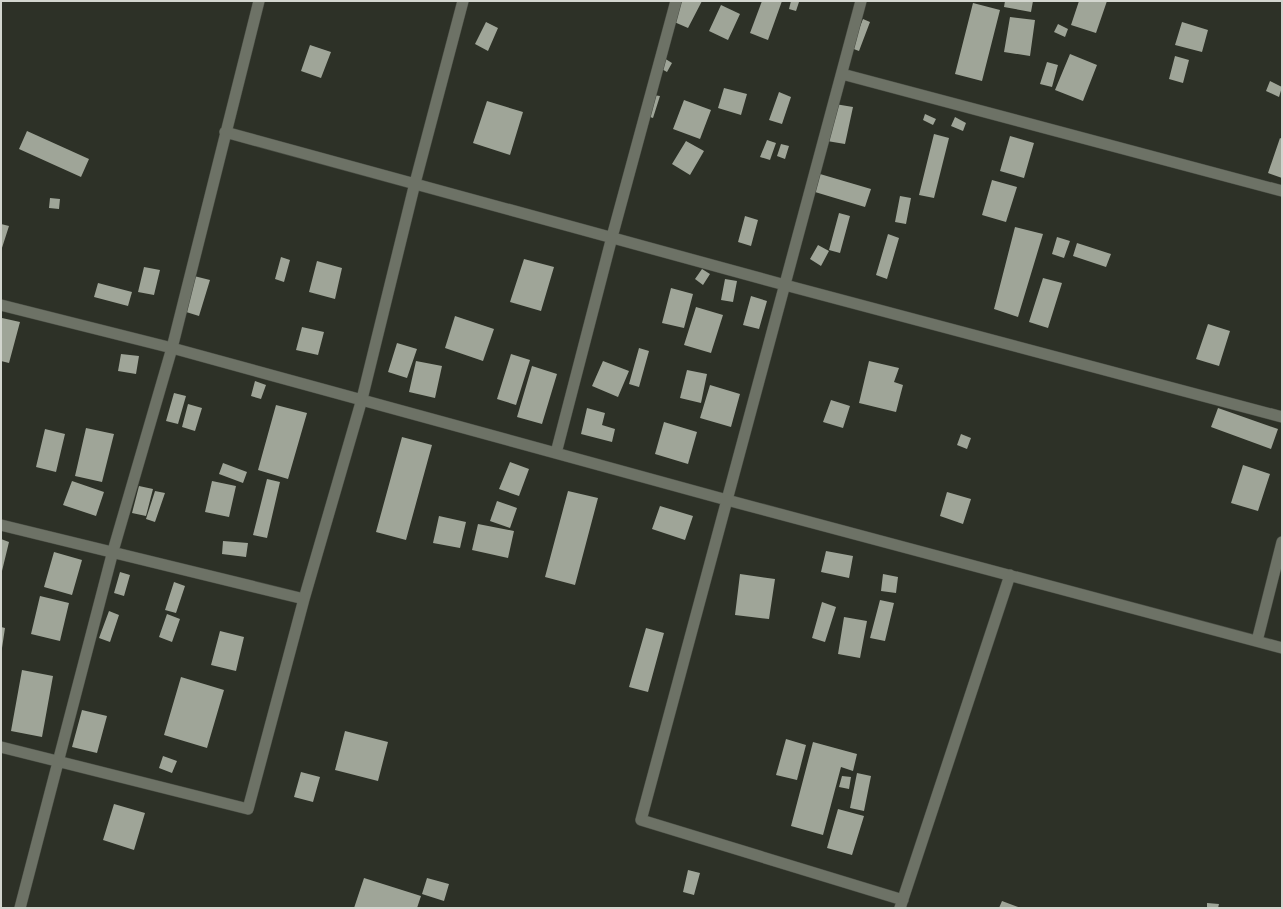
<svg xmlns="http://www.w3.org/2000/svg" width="1283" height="909" viewBox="0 0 1283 909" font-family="Montserrat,sans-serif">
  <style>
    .building { fill: #9fa598 }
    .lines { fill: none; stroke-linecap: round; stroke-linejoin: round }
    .minor-casing { stroke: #4a4e45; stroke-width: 12 }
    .minor { stroke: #6d7266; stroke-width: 11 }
  </style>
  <rect width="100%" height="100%" fill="#2d3127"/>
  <path class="building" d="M 682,1 L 702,1 L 688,28 L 672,21 Z
    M 762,1 L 782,1 L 768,40 L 750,33 Z
    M 791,1 L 799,2 L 796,11 L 789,9 Z
    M 1005,1 L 1033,1 L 1031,12 L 1004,7 Z
    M 1079,1 L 1107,1 L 1096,33 L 1071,25 Z
    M 973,3 L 1000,10 L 982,81 L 955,74 Z
    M 721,5 L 740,14 L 728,40 L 709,31 Z
    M 1010,17 L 1035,20 L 1030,56 L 1004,52 Z
    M 863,19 L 870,22 L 859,51 L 851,48 Z
    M 486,22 L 498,28 L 488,51 L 475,44 Z
    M 1182,22 L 1208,30 L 1202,52 L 1175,45 Z
    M 1058,24 L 1068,29 L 1065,37 L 1054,32 Z
    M 310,45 L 331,52 L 321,78 L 301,71 Z
    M 1070,54 L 1097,65 L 1083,101 L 1055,90 Z
    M 1175,56 L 1189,60 L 1183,83 L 1169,79 Z
    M 664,58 L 672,63 L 667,72 L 658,67 Z
    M 1047,62 L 1058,65 L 1052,87 L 1040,84 Z
    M 1270,81 L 1282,87 L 1279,97 L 1266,91 Z
    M 724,88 L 747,94 L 741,115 L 718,108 Z
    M 779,92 L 791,97 L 782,124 L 769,120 Z
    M 653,95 L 660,96 L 653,118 L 647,116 Z
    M 684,100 L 711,110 L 700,139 L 673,129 Z
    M 487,101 L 523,112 L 510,155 L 473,143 Z
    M 835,104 L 853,107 L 845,144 L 827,141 Z
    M 925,114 L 936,119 L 933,125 L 923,120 Z
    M 955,117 L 966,123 L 963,131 L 951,126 Z
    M 27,131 L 89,159 L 81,177 L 19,149 Z
    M 934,134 L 949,138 L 934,198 L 919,195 Z
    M 1010,136 L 1034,143 L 1024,178 L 1000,171 Z
    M 1280,138 L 1282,139 L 1282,178 L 1268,173 Z
    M 767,140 L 776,143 L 770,160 L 760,157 Z
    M 686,141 L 704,151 L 690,175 L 672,164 Z
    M 781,144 L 789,146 L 785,159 L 777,156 Z
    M 820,174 L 871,189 L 865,207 L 815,192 Z
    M 992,180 L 1017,187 L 1006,222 L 982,215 Z
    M 900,196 L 911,198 L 906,224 L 895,222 Z
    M 50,198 L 60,199 L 59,209 L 49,208 Z
    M 839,213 L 850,216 L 840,253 L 829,250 Z
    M 745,216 L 758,220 L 751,246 L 738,242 Z
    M 1,224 L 9,226 L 1,251 Z
    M 1015,227 L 1043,234 L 1018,317 L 994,309 Z
    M 888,234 L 899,238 L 887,279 L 876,275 Z
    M 1057,237 L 1070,241 L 1064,258 L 1052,254 Z
    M 1077,243 L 1111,254 L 1106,267 L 1073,256 Z
    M 818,245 L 829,251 L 821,266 L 810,259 Z
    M 281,257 L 290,260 L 284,282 L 275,279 Z
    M 524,259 L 554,267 L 541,311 L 510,302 Z
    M 317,261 L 342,268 L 335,299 L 309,292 Z
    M 144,267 L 160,270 L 154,295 L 138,292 Z
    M 702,269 L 710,274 L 703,285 L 695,279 Z
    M 194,276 L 210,280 L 199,316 L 183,311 Z
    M 1043,278 L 1062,283 L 1048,328 L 1029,322 Z
    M 725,279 L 737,281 L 733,302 L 721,300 Z
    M 98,283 L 132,292 L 128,306 L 94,297 Z
    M 671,288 L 693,294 L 684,328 L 662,323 Z
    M 751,296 L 767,301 L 759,329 L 743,325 Z
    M 696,307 L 723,315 L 711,353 L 684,345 Z
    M 455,316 L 494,329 L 483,361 L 445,348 Z
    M 2,318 L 20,322 L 9,363 L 1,361 Z
    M 1208,324 L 1230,331 L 1219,366 L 1196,359 Z
    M 302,327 L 324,332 L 318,355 L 296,350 Z
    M 397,343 L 417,349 L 407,378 L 388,372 Z
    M 639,348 L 649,351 L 639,387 L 629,384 Z
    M 121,354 L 139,356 L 136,374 L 118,371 Z
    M 511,354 L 530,360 L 516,405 L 497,399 Z
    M 416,361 L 442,366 L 435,398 L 409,392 Z
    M 603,361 L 629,371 L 618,397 L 592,386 Z
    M 869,361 L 899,368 L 894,382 L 903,385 L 896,412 L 859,403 Z
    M 532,366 L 557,374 L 542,424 L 517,417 Z
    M 687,370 L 707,374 L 701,403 L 680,398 Z
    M 255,381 L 266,385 L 261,399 L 251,396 Z
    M 710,385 L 740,394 L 731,427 L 700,418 Z
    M 174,393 L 186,396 L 178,424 L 166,421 Z
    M 831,400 L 850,406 L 843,428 L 823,422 Z
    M 188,404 L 202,408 L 195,431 L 182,427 Z
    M 276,405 L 307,413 L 288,479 L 258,470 Z
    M 587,408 L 605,413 L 602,425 L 615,429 L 612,442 L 581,434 Z
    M 1218,408 L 1278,429 L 1271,449 L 1211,427 Z
    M 664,422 L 697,432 L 688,464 L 655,454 Z
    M 86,428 L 114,434 L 102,482 L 75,476 Z
    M 45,429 L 65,434 L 56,472 L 36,467 Z
    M 961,434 L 971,438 L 967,449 L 957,445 Z
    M 402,437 L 432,445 L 406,540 L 376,532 Z
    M 510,462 L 529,469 L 519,496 L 499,489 Z
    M 223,463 L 247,472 L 243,483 L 219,474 Z
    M 1243,465 L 1270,474 L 1258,511 L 1231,503 Z
    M 267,479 L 280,482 L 267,538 L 253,535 Z
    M 72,481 L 104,492 L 96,516 L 63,505 Z
    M 212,481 L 236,486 L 229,517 L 205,512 Z
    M 139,486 L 153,489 L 146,516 L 132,513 Z
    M 155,491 L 165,493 L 155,522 L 146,519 Z
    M 568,491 L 598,498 L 575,585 L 545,577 Z
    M 947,492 L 971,499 L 963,524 L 940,516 Z
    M 497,501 L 517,508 L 510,528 L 490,521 Z
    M 660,506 L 693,516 L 685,540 L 652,529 Z
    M 439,516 L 466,522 L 460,548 L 433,543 Z
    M 478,524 L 514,531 L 508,558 L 472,550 Z
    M 1,539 L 9,542 L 2,571 L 1,570 Z
    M 223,541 L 248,543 L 246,557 L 222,554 Z
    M 826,551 L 853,556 L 849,578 L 821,572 Z
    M 54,552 L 82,560 L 72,595 L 44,587 Z
    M 120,572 L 130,575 L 124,596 L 114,593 Z
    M 740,574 L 775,579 L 769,619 L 735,615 Z
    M 883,574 L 898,577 L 896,593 L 881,591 Z
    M 174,582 L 185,586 L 176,613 L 165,610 Z
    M 40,596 L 69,603 L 60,641 L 31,634 Z
    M 880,600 L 894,603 L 885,641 L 870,638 Z
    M 822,602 L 836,607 L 825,642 L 812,638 Z
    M 109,611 L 119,615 L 110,642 L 99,638 Z
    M 167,614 L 180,619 L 172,642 L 159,637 Z
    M 844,617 L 867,621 L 860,658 L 838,654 Z
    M 1,627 L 5,628 L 2,648 L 1,648 Z
    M 646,628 L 664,633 L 648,692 L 629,687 Z
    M 220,631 L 244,637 L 236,671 L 211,665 Z
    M 22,670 L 53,676 L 42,737 L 11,731 Z
    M 181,677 L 224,690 L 207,748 L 164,735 Z
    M 82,710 L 107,716 L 97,753 L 72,747 Z
    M 345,731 L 388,742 L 378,781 L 335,770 Z
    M 786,739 L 806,745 L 797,780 L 776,775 Z
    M 813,742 L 857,754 L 853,771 L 841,767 L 823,835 L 791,826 Z
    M 163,756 L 177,761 L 172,773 L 159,768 Z
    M 301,772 L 320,777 L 313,802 L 294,797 Z
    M 857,773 L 871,776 L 864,811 L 850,808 Z
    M 842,776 L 851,777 L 849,789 L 839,787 Z
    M 114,804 L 145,813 L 134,850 L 103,840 Z
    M 838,809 L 864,816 L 852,855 L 827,848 Z
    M 688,870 L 700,873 L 694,895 L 683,892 Z
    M 364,878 L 421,896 L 417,908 L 354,908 Z
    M 427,878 L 449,884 L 444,901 L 422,894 Z
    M 1002,901 L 1021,908 L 999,908 Z
    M 1207,903 L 1219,904 L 1218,908 L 1207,908 Z"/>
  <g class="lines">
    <defs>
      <path id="minor" d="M 861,1 L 641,820 L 903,900
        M 842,74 L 1282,191
        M 225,132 L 785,285 L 1282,417
        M 1,305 L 172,348 L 727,500 L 1282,648
        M 556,453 L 612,237 L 676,1
        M 1,525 L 304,599
        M 1257,641 L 1282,542
        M 1,747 L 248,809 L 304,599 L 362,399 L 415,183 L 463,1
        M 20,908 L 113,551 L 172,348 L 259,1
        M 900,908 L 1010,575"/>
    </defs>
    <use href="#minor" class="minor-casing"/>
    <use href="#minor" class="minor"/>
  </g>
  <rect width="1283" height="909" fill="none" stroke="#d3d6cf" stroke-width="4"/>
</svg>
